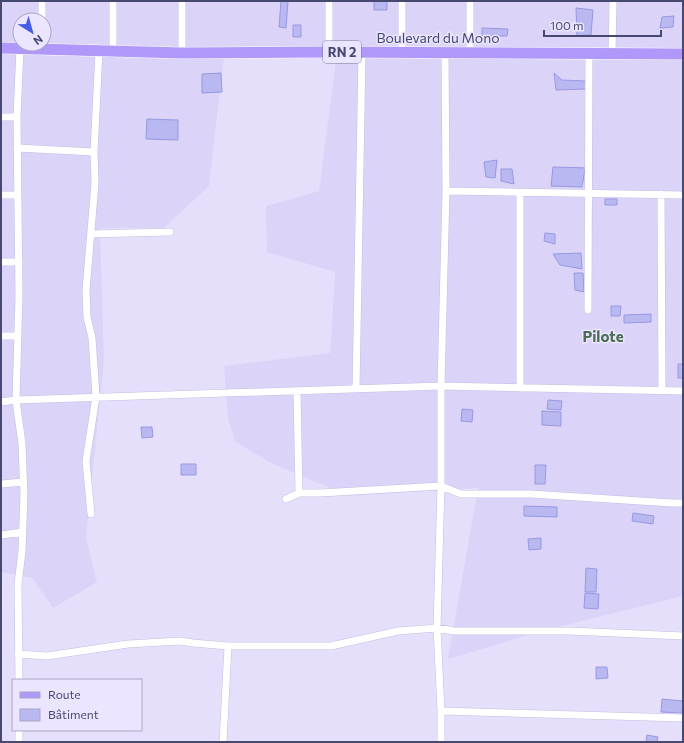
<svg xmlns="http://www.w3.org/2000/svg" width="684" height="743" viewBox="0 0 684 743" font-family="Commissioner,sans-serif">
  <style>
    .residential { fill: #dbd4f8; fill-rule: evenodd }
    .building { fill: #b9b8f0; stroke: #9898e3 }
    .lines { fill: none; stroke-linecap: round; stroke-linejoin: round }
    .street-casing { stroke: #c1bfe1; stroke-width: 8 }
    .primary-casing { stroke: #fff; stroke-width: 12 }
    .street { stroke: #fff; stroke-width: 7 }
    .primary { stroke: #b098fa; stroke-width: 11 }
    .labels { text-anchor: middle; stroke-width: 3; stroke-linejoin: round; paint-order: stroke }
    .shield { fill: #ebe5ff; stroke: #79789c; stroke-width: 1 }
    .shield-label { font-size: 13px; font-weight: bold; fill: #484971 }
    .street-label { font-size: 14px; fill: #484971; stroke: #ebe5ff }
    .neighbourhood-label { font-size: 15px; font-weight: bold; fill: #4a6d54; stroke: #ebe5ff }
  </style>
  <rect width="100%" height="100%" fill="#e6dffc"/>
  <path class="residential" d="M 1,1 L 683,1 L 683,596 L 538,632 L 448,659 L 478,488 L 349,496 L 271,463 L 236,442 L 228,419 L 224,366 L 330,353 L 335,272 L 267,252 L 266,206 L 319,191 L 337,53 L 224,56 L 209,186 L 164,228 L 100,228 L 104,361 L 86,538 L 97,582 L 53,608 L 32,578 L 1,572 ZM 20,20 L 44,20 L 44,44 L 20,44 Z"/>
  <path class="building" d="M 281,1 L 288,1 L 286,28 L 279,27 Z
    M 374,1 L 387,1 L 387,10 L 374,10 Z
    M 576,8 L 593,10 L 591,35 L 577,36 Z
    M 674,16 L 673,27 L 660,28 L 662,17 Z
    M 293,25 L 301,25 L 301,37 L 293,37 Z
    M 482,28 L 508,29 L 507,36 L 482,36 Z
    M 221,73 L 222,92 L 202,93 L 202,74 Z
    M 554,73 L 562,80 L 585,81 L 586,89 L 556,90 Z
    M 147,119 L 178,120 L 178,140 L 146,139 Z
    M 497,160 L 495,178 L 486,177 L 484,162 Z
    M 553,167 L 589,168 L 585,169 L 582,187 L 551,186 Z
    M 501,169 L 512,169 L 514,184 L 501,181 Z
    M 605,199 L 617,199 L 617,205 L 605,205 Z
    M 545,233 L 555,234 L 555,244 L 544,241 Z
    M 581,253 L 582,269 L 560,265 L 553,254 Z
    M 574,273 L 583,273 L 584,292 L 575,290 Z
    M 611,306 L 621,306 L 620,316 L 611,316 Z
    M 651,314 L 651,322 L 624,323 L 624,315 Z
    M 678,364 L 683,364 L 683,378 L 678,378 Z
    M 548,400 L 562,401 L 561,410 L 547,409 Z
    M 462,409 L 473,410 L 472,422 L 461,421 Z
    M 542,411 L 561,412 L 561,426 L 542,425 Z
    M 141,427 L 152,427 L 153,437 L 142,438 Z
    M 181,464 L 196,464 L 196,475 L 181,475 Z
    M 535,465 L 546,465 L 545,484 L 535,484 Z
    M 524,506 L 557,507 L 557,517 L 524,516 Z
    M 633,513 L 654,516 L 653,524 L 632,521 Z
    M 541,538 L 541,549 L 529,550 L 528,539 Z
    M 586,568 L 597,569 L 596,592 L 585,592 Z
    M 585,593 L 599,594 L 598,609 L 584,608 Z
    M 596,667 L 607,667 L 608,678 L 596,679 Z
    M 662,699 L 683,701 L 682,713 L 661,712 Z
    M 647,735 L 658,737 L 657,742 L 646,742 Z"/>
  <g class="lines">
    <defs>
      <path id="street" d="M 42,1 L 42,20
        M 113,1 L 113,51
        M 329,1 L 329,52
        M 470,1 L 470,53
        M 182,53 L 182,1
        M 402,53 L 402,1
        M 612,54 L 613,1
        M 1,117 L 17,117
        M 17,148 L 94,152
        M 446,191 L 683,195
        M 661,194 L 662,391
        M 1,195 L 18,195
        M 91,234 L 170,232
        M 1,262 L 19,262
        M 588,310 L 589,53
        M 1,336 L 18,336
        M 520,388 L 520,193
        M 356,389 L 362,53
        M 297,391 L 299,493
        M 1,402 L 16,400 L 441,386 L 683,391
        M 1,484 L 23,482
        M 286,499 L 299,493 L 320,493 L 441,486 L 461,494 L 531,494 L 672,503 L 683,503
        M 91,514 L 86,461 L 96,397 L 92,338 L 87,317 L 86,290 L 95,183 L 94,152 L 99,51
        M 1,535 L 23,532
        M 18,654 L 47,656 L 128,644 L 180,641 L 193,643 L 228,646 L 331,646 L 398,631 L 437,628 L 454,631 L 570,631 L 683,636
        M 19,680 L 18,584 L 22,551 L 24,495 L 22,444 L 16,400 L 19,295 L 17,117 L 20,48
        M 441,711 L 683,718
        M 19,742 L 19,730
        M 223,742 L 228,646
        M 441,742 L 441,711 L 437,628 L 441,486 L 441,386 L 446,191 L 445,52"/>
      <path id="primary" d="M 1,48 L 182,53 L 329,52 L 683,54"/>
    </defs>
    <use href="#street" class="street-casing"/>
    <use href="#primary" class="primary-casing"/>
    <use href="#street" class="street"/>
    <use href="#primary" class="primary"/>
  </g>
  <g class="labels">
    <rect class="shield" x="323" y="41" width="38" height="22" rx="3"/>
    <g class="shield-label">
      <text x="342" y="57">RN 2</text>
    </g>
    <g class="street-label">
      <text x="438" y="43">Boulevard du Mono</text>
    </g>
    <g class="neighbourhood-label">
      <text x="603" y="342">Pilote</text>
    </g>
  </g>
  <rect width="684" height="743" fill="none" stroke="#484971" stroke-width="4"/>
  <rect x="12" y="679" width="130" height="52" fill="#ebe5ff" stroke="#aaa7c6"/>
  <rect x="20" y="692" width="20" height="6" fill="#b098fa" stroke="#aaa7c6"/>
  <text x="48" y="699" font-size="12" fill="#484971">Route</text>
  <rect x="20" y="709" width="20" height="12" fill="#b9b8f0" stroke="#aaa7c6"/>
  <text x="48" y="719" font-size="12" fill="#484971">Bâtiment</text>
  <g transform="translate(32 32) rotate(143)"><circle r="19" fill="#ebe5ff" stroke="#aaa7c6"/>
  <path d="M0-3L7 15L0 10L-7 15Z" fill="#455fe4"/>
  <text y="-6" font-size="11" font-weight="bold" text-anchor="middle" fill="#484971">N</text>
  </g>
  <path d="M544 30v6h117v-6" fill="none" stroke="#484971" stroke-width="2"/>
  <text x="550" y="30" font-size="12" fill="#484971" stroke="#ebe5ff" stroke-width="3" paint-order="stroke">100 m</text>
</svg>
